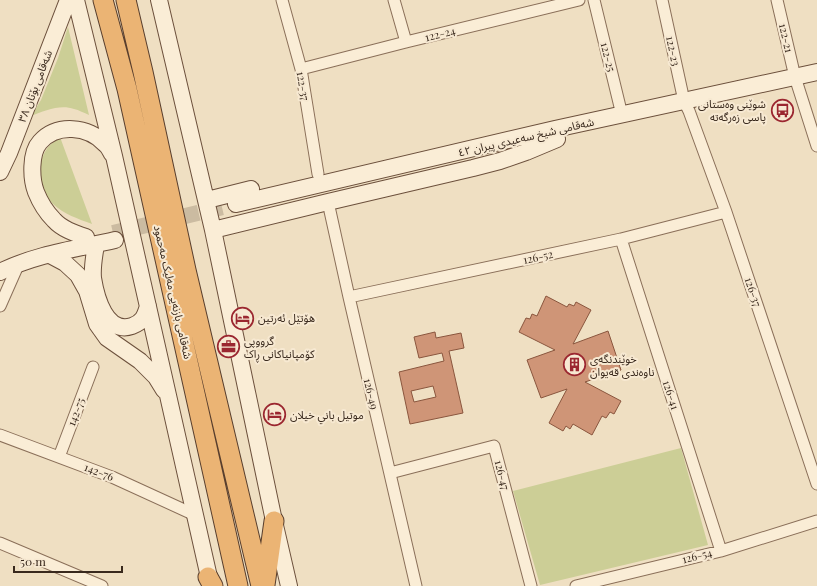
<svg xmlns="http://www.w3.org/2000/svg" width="817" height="586" viewBox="0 0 817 586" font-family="'Playfair Display','Noto Sans Arabic',serif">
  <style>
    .green { fill: #ccce96 }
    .building { fill: #cf9577; stroke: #8a563e; fill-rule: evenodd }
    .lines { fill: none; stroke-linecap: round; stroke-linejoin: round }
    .secondary-tunnel { stroke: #cbbba1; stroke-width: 16; stroke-dasharray: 16 8; stroke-linecap: butt }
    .minor-casing { stroke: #8a6f59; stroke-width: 13 }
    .secondary-casing { stroke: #6c503c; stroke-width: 18 }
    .trunk-casing { stroke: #583e2d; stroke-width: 21 }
    .minor { stroke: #faedd6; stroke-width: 11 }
    .secondary { stroke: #faedd6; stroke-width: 16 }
    .trunk { stroke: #ebb474; stroke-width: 19 }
    .labels { text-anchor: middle; stroke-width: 4; stroke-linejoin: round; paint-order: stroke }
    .street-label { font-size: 11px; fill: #39291d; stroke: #f7e9d2 }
    .poi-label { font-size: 11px; fill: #39291d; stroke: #f7e9d2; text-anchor: start }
  </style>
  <rect width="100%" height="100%" fill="#efdfc2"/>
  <path class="green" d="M 68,27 L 89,115 C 84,113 79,110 74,109 C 60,104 44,111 31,116 L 41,100 L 58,58 Z
    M 60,137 L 92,224 C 78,219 64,214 53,204 C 37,189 35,161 50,145 C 53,142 57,140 60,137 Z
    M 681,448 L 708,545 L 540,585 L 513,491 Z"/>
  <path class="building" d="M 546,296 L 567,307 L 569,304 L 574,306 L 576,302 L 591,310 L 573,344 L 608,331 L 621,370 L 585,382 L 621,401 L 614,414 L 610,412 L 606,418 L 602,416 L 592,435 L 573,424 L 570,429 L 566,426 L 563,431 L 549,423 L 567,389 L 541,398 L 527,360 L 555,350 L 519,332 L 526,318 L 530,319 L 532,314 L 537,316 Z
    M 435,332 L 436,338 L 461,333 L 464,348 L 449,351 L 463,413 L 410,424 L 399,372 L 444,361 L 442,353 L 419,358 L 414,337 ZM 433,386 L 436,397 L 414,402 L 411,391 Z"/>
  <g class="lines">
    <path class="secondary-tunnel" d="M 113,233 L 236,204"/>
    <defs>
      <path id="minor" d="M 282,0 L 301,69 L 318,174
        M 394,0 L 406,42
        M 594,0 L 622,115
        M 662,0 L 684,101 L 689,111 L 726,212 L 817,484
        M 777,0 L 795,77 L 817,146
        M 301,69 L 406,42 L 579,0
        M 328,202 L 349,297 L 416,586
        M 621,239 L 721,551
        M 349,297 L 621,239 L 726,212
        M 0,306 L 19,263
        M 0,435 L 112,477 L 195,515
        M 59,457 L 93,367
        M 390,473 L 494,446 L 531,586
        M 0,543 L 102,586
        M 576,586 L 721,551 L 817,521"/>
      <path id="secondary" d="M 76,0 L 114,156 L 211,586
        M 159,0 L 213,230 L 274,521 L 289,586
        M 0,172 L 9,153 L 68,0
        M 207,200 L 251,189
        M 236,204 L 555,129 L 817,72
        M 213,230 L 328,202 L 473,168 L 500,161 L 526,152 L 557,139
        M 86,237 C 74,233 62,229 54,220 C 46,212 40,202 36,192 C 31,179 30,153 40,142 C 57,123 88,126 105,144 C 108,146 110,150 112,154
        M 96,245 C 94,256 92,267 93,278 C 96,297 106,335 132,326 C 143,322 145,316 148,306
        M 50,255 L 65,263 L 78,275 L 87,291 L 97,324 L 107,338 L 140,361 L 156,377 L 164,390
        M 0,272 C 36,254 76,249 115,240"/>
      <path id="trunk" d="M 103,0 L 127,89 L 238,586
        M 126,0 L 143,72 L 186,270 L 261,586
        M 208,577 L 213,586
        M 265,585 L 274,521"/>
    </defs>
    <use href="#minor" class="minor-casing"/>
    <use href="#secondary" class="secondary-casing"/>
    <use href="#trunk" class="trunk-casing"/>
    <use href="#minor" class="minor"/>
    <use href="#secondary" class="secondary"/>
    <use href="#trunk" class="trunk"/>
  </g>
  <defs>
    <symbol id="bus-ring" viewBox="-11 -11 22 22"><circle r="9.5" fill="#f7e9d2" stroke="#9b2730" stroke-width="1.5"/><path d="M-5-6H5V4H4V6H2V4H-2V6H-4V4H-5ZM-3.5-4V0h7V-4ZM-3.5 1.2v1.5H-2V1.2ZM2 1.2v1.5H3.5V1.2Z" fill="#9b2730"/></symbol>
    <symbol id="hotel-ring" viewBox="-11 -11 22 22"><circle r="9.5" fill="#f7e9d2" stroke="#9b2730" stroke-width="1.5"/><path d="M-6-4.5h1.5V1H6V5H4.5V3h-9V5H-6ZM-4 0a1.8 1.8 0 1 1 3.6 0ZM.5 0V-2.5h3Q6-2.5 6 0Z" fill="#9b2730"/></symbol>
    <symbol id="office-ring" viewBox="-11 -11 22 22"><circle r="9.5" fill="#f7e9d2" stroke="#9b2730" stroke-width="1.5"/><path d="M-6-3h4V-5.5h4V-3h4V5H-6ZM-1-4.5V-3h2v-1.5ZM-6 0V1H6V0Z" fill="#9b2730"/></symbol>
    <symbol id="building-ring" viewBox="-11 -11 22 22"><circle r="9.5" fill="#f7e9d2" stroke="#9b2730" stroke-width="1.5"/><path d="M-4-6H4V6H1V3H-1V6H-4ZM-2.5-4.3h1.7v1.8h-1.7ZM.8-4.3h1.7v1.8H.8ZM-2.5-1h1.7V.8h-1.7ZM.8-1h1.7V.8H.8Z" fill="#9b2730"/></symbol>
  </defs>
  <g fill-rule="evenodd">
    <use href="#bus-ring" x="770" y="98" width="25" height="25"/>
    <use href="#hotel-ring" x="230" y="306" width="25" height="25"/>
    <use href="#office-ring" x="216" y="334" width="25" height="25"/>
    <use href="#building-ring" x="562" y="352" width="25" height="25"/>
    <use href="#hotel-ring" x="262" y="402" width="25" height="25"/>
  </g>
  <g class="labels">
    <g class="street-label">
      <text transform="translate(440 34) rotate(-14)" y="4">122-24</text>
      <text transform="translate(786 38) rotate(77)" y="4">122-21</text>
      <text transform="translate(673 51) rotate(78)" y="4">122-23</text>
      <text transform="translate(608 57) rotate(76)" y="4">122-25</text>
      <text transform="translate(35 86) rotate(-69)" y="4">شەقامی بۆتان ٣٨</text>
      <text transform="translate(303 86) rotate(80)" y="4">122-37</text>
      <text transform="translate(526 137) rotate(-13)" y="4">شەقامی شیخ سەعیدی پیران ٤٢</text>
      <text transform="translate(538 257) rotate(-12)" y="4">126-52</text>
      <text transform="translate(173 292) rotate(77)" y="4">شەقامی بازنەیی مەلیک مەحمود</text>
      <text transform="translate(753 292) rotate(72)" y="4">126-37</text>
      <text transform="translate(371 394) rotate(77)" y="4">126-49</text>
      <text transform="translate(671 395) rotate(72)" y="4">126-41</text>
      <text transform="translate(76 412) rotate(-69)" y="4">142-75</text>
      <text transform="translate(99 472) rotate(21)" y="4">142-76</text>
      <text transform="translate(502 475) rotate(76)" y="4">126-47</text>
      <text transform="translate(697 556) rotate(-14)" y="4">126-54</text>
    </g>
    <g class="poi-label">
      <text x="766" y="108" text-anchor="end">شوێنی وەستانی<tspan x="766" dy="13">پاسی زەرگەتە</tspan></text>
      <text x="258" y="322">هۆتێل ئەرتین</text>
      <text x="244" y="345">گرووپی<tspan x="244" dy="13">کۆمپانیاکانی ڕاک</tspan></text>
      <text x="590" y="363">خوێندنگەی<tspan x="590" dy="13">ناوەندی قەیوان</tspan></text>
      <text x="290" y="419">موتيل باني خيلان</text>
    </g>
  </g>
  <path d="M14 566v6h108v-6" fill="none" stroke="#39291d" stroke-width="2"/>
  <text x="20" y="566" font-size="12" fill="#39291d" stroke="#f7e9d2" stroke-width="3" paint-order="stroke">50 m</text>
</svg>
